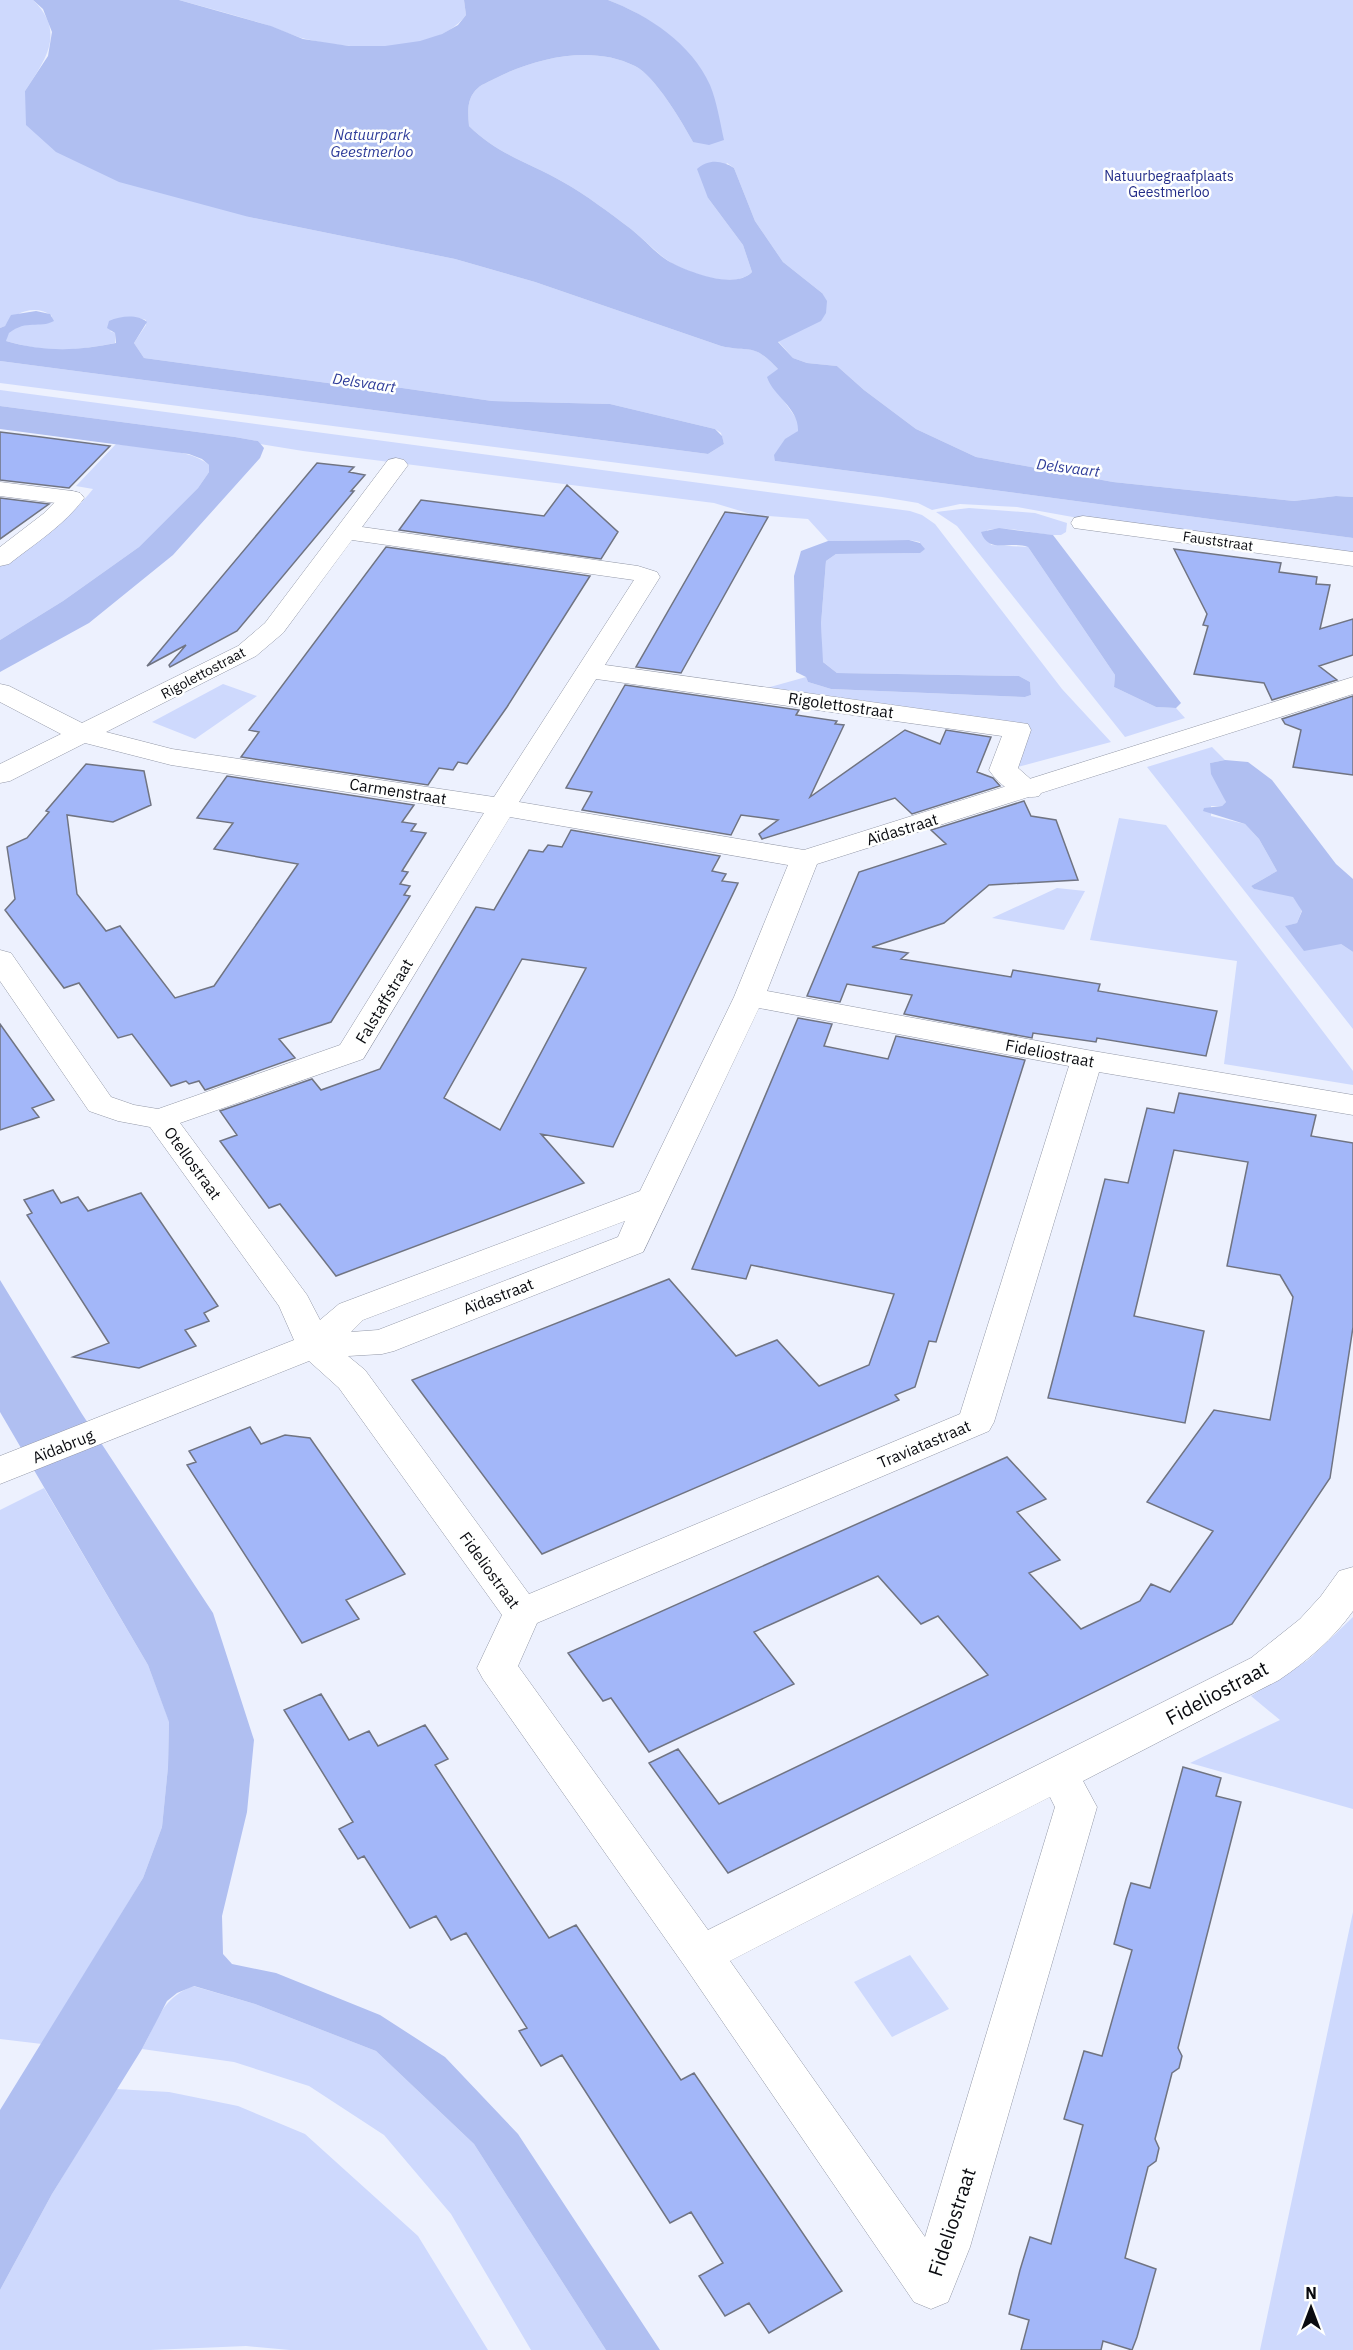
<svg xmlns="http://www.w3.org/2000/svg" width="1353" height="2350" viewBox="0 0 1353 2350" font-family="'IBM Plex Sans',sans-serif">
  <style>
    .green { fill: #ced9fd }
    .water { fill: #b0bff1 }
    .building { fill: #a3b7f9; stroke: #707482; stroke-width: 1.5; fill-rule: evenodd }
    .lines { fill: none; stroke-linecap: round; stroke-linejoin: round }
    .pedestrian-casing { stroke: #9398a7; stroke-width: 1 }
    .minor-casing { stroke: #9398a7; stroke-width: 1 }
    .pedestrian { fill: #fff; fill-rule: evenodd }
    .minor { fill: #fff; fill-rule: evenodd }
    .labels { text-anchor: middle; stroke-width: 5; stroke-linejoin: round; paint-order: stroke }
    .far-park-label { font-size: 14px; fill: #222c88; stroke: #fefffe }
    .far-street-label { font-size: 14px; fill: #0a0b10; stroke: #fefffe }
    .far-water-label { font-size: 15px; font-style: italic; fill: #2f3d9a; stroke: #fefffe }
    .street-label { font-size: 16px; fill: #0a0b10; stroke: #fefffe }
    .near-street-label { font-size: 20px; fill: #0a0b10; stroke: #fefffe }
  </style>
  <rect width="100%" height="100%" fill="#edf1fe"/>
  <path class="green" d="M 0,0 L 33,0 C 66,32 46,59 25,91 L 249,217 L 455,259 L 535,282 L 721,346 C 752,353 753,342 778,369 L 777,391 L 798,421 L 798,431 L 775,461 L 1353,538 L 1353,554 L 1095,521 L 1017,507 L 960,504 L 932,510 L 918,503 L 882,497 L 0,383 L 0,361 L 708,454 L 724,444 L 721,433 L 715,429 L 610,404 L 492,401 L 402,388 L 335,384 L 144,358 L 134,343 L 146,325 L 146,320 C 132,314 122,324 110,331 L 115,333 L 115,343 C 75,351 47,353 6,341 C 8,321 34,323 49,323 L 52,316 C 37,304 14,311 5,326 L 0,328 Z
    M 179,0 L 464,0 L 466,15 C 437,55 349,50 306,39 C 292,36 280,29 267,25 C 238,16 208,8 179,0 Z
    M 608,0 L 1353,0 L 1353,497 L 1336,496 L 1294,501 L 1113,482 L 976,457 L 916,429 L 864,390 L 837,366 L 807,363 L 793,358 L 778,341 L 789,335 L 822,293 L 783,262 L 755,221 L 734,168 L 727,163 L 708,198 L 743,245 L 752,272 C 734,290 689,273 670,262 C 656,253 644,239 631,229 C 610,213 586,195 563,182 C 529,162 498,155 469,126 C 468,113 466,98 478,88 C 482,84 489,82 494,79 C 534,58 592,44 635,66 C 655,76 682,122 693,142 L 700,68 C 676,36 645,14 608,0 Z
    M 0,390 L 910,511 L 922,515 L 935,524 L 1062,689 L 1111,742 L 1014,768 L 1025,728 L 763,689 L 806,677 L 808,682 L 831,689 L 1025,697 L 1031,695 L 1030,682 L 1019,676 L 837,673 L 822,661 L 821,624 L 826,561 L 836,554 L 920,553 L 920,542 L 909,540 L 828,541 L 808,519 L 754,515 L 714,503 L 303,451 L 260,444 L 258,441 L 235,437 L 0,406 Z
    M 116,444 C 141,448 190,448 209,465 L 209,472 L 198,488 L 139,547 L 63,601 L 0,640 L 0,565 C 32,542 69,520 93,489 L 76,486 Z
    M 969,508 L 1035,513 L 1067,523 L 1066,532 L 1061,535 C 1035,536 1013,525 987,530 L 991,545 L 1028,547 L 1115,675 L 1114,687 L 1156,707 L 1176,708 L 1185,718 L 1125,737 L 957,526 L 936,512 Z
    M 223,684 L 257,696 L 195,739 L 152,722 Z
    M 1212,747 L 1225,760 L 1210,763 L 1226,802 L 1222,806 L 1211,806 L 1211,816 L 1245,824 L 1259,839 L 1277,871 L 1251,886 L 1254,889 L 1293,896 L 1302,910 L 1297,923 L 1286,926 L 1341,944 L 1353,952 L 1353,1029 L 1147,767 Z
    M 1119,818 L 1166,825 L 1353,1071 L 1353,1085 L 1224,1064 L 1237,961 L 1090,940 Z
    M 1057,888 L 1085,891 L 1064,930 L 992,918 Z
    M 44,1488 L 148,1665 L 169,1721 L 168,1767 L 162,1827 L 143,1878 L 42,2044 L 0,2039 L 0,1510 Z
    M 1353,1617 L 1353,1809 L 1190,1763 L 1280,1720 L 1251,1696 L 1308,1660 Z
    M 1353,1912 L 1353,2350 L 1260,2350 Z
    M 910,1955 L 949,2009 L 892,2037 L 854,1982 Z
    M 193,1986 L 255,2004 L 376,2051 L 474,2144 L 606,2350 L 531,2350 L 451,2214 L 384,2135 L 309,2086 L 234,2062 L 142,2049 C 158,2020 161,1999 193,1986 Z
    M 116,2089 L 169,2092 L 238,2106 L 305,2134 L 418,2236 L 488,2350 L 290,2350 L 246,2346 L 151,2350 L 0,2350 L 0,2290 L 52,2194 Z"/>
  <path class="water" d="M 33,0 L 179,0 L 271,26 L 303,39 L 349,46 L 385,46 L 420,41 L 442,34 L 458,25 L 466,15 L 464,0 L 608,0 C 648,15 692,44 710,85 C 717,102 720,122 724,140 L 709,145 L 693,142 C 682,122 655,76 635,66 C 592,44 534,58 494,79 C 489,82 482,84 478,88 C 466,98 468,113 469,126 C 498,155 529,162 563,182 C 586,195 610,213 631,229 C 644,239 656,254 670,262 C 689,272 735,290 752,272 L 743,245 L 708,198 L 697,169 C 708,159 722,160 734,168 L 755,221 L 783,262 L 822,293 L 827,301 L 826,313 L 821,321 L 778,342 L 793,358 L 807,363 L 837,366 L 864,390 L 916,429 L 976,457 L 1113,482 L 1294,501 L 1336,496 L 1353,497 L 1353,538 L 775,461 L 774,455 L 785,439 L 798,431 C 799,408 773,396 767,377 L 778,369 C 753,342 751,353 721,346 L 535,282 L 455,259 L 249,217 L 119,182 L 56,152 L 26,125 L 25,91 L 48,56 L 52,32 L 43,9 Z
    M 36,311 L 50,314 L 54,321 C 39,329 27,319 9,333 L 6,341 C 44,352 78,351 116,343 L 115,333 L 107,328 L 109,321 C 121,316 137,314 147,322 L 134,343 L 144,358 L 335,384 L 402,388 L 492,401 L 610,404 L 715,429 L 722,436 L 724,444 L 708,454 L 0,361 L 0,328 L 5,326 L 11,315 Z
    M 0,406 L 235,437 L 258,441 L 264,448 L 260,458 L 173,555 L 89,623 L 0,672 L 0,640 L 63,601 L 139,547 L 198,488 L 209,472 L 209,465 L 202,459 L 189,454 L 0,429 Z
    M 999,528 L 1053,535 L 1181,703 L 1176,708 L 1156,707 L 1114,687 L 1115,675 L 1028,547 C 1010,540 989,555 981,532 Z
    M 909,540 L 920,543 L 925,549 L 920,553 L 836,554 L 826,561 L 821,624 L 823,662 L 837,673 L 1019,676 L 1030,682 L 1031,695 L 1025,697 L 831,689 L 808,682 L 806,677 L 796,672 L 794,576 L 801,551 L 828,541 Z
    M 1225,760 L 1248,762 L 1272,780 L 1336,864 L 1353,879 L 1353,952 L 1341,944 L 1304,951 L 1285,926 L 1297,923 L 1302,911 L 1293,897 L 1254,889 L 1251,886 L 1277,871 L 1259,839 L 1245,824 L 1203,811 L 1204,808 L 1222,806 L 1226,802 L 1211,774 L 1210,763 Z
    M 0,1280 L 82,1414 L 213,1613 L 254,1740 L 247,1812 L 222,1916 L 223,1954 L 232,1964 L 276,1973 L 380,2015 L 445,2057 L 518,2134 L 660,2350 L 606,2350 L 474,2144 L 376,2051 L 255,2004 L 194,1986 L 177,1993 L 167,2001 L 142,2049 L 52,2194 L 0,2290 L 0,2110 L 143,1878 L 162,1827 L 168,1767 L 169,1722 L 148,1665 L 0,1412 Z"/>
  <path class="building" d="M 0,432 L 41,437 L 110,446 L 69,488 L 0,480 Z
    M 317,463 L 354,467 L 349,472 L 365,475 L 351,491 L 354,491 L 237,631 L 170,667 L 169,665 L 186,645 L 147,666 Z
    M 567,485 L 618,532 L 601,559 L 399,530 L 421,500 L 544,516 Z
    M 0,498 L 49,504 L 0,539 Z
    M 725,512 L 768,517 L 681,673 L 636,667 Z
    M 386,547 L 590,576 L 507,707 L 467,764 L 458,762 L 453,770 L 439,768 L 428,785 L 241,757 L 259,732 L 249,730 Z
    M 1174,549 L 1281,563 L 1279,572 L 1317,577 L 1316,584 L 1330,585 L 1320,629 L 1353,619 L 1353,655 L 1319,666 L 1337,680 L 1272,700 L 1264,683 L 1194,674 L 1208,626 L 1203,625 L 1207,614 Z
    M 625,685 L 799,710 L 796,715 L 837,721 L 835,724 L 844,725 L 810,797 L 905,730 L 940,744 L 946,730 L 991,737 L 977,772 L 993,778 L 1000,786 L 912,814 L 895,798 L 762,839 L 759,834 L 778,820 L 741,815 L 731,835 L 582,810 L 592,792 L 566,788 Z
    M 1353,696 L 1353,775 L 1293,767 L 1301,730 L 1285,724 L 1282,719 Z
    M 86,764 L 144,771 L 151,805 L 113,822 L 67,815 L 77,894 L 106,931 L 120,926 L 175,998 L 214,986 L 298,864 L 214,849 L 233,823 L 197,818 L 227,776 L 414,805 L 402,822 L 416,824 L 411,831 L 426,833 L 402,871 L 408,872 L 400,884 L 410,886 L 404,895 L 410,896 L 331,1022 L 279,1039 L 295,1058 L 205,1090 L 199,1081 L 189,1084 L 186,1081 L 171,1086 L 132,1034 L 118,1038 L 79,983 L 64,988 L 5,910 L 15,899 L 7,847 L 27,838 L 49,812 L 46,811 Z
    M 1024,801 L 1031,816 L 1056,820 L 1078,880 L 989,885 L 944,923 L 872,947 L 908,953 L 901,959 L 1011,977 L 1013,970 L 1100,984 L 1098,991 L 1217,1011 L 1206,1056 L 1097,1038 L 1096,1042 L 1033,1033 L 1032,1038 L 904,1014 L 912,995 L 847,984 L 840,1002 L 807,996 L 859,872 L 946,844 L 931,830 Z
    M 571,830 L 720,856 L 712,871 L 726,874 L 722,881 L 738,883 L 613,1147 L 541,1134 L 584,1183 L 336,1276 L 280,1204 L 269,1208 L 220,1141 L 237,1135 L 220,1111 L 312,1079 L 321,1090 L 380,1069 L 476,907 L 494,910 L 529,850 L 543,852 L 548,845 L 562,847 ZM 522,959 L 586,968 L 500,1130 L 444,1098 Z
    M 798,1018 L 832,1024 L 824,1046 L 888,1059 L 896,1036 L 1025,1060 L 936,1342 L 929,1341 L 915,1387 L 895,1395 L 899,1400 L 542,1554 L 412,1380 L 669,1279 L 736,1356 L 777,1340 L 819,1386 L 869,1365 L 894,1294 L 751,1265 L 746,1279 L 692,1269 Z
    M 0,1024 L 54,1100 L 32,1108 L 39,1117 L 0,1130 Z
    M 1179,1093 L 1316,1115 L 1311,1136 L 1353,1143 L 1353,1327 L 1330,1478 L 1232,1624 L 728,1873 L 649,1763 L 678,1749 L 719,1804 L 988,1675 L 938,1616 L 921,1624 L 878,1576 L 754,1632 L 794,1684 L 649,1752 L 611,1698 L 603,1701 L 568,1653 L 1007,1457 L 1046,1499 L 1017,1512 L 1060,1560 L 1029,1573 L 1081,1629 L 1140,1601 L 1151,1584 L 1170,1592 L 1213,1531 L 1147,1502 L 1214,1410 L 1270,1420 L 1281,1362 L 1293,1297 L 1280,1275 L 1227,1266 L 1248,1162 L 1174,1150 L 1134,1316 L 1204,1331 L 1185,1423 L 1048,1398 L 1105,1179 L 1128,1183 L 1147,1108 L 1174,1113 Z
    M 53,1190 L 61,1203 L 78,1197 L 88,1211 L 141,1193 L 218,1306 L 204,1313 L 209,1321 L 185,1330 L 196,1346 L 139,1368 L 73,1357 L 109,1343 L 27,1215 L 32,1213 L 24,1200 Z
    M 250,1427 L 261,1444 L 285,1435 L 310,1438 L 405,1574 L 346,1600 L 359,1619 L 302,1643 L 187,1465 L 196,1462 L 189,1451 Z
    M 321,1694 L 349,1740 L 369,1731 L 378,1746 L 425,1725 L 448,1759 L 435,1765 L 549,1938 L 576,1925 L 681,2080 L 694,2073 L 842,2291 L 769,2333 L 749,2303 L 725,2316 L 699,2276 L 723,2263 L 691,2212 L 670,2223 L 562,2055 L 541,2066 L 519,2031 L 527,2028 L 466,1933 L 451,1940 L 436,1916 L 410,1928 L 364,1856 L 358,1859 L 339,1829 L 353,1822 L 284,1710 Z
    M 1183,1767 L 1221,1778 L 1216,1796 L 1241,1802 L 1178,2048 L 1182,2056 L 1179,2068 L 1172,2073 L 1155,2139 L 1159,2148 L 1156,2161 L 1148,2167 L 1125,2258 L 1156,2269 L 1137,2337 L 1132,2350 L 1103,2341 L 1101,2350 L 1021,2350 L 1029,2320 L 1009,2314 L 1020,2270 L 1030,2237 L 1051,2244 L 1083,2125 L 1064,2119 L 1084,2051 L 1102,2056 L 1132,1950 L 1114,1944 L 1126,1899 L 1131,1883 L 1150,1888 Z"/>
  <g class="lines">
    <defs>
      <path id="pedestrian" d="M 72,491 L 80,493 L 84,498 C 65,525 34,544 9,564 L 0,566 L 0,547 L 43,514 L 64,493 Z
        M 591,663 L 1028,724 L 1031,730 L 1018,768 L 1043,790 L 1039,796 C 1020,801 1000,786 989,770 L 1002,736 L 582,677 L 578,671 L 582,665 Z"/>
      <path id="minor" d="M 396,458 L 404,460 L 408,465 L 362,527 L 638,566 L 657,572 L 660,577 L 519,802 L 804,850 L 1353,677 L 1353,694 L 817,864 L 767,991 L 1087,1050 L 1353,1095 L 1353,1115 L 1099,1072 L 994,1422 L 989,1431 L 537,1623 L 518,1666 L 708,1930 L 1251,1658 L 1300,1619 L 1321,1596 L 1339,1571 L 1353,1567 L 1353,1611 C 1333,1639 1307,1661 1279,1680 L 1083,1781 L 1097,1807 L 970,2247 L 948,2302 L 931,2309 L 914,2302 L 686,1968 L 483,1679 L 477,1668 L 502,1615 L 339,1388 L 309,1361 L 0,1484 L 0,1456 L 294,1340 L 279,1306 L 150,1127 L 118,1121 L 89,1111 L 0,981 L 0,950 L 11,953 L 111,1097 L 134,1105 L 158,1109 L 340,1045 L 484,813 L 171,765 L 85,743 L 10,781 L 0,783 L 0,764 L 61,734 L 0,702 L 0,684 L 9,686 L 82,723 L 238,646 L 265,623 L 388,460 ZM 352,540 L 634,580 L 494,797 L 172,749 L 106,732 L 256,656 L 283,633 ZM 510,817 L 788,865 L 734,997 L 640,1191 L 339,1304 L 320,1320 L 307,1295 L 180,1123 L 363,1059 ZM 759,1008 L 1069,1066 L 960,1414 L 529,1594 L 365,1370 L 348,1356 L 382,1354 L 394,1351 L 643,1252 ZM 625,1221 L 618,1237 L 378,1330 L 351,1332 L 363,1320 ZM 1050,1797 L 1055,1807 L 925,2237 L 730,1961 Z
        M 0,482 L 72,491 L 80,493 L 84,498 L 80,503 L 72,505 L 0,496 Z
        M 1083,516 L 1353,552 L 1353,566 L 1074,528 L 1071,523 L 1074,518 Z"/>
    </defs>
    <use href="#pedestrian" class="pedestrian-casing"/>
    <use href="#minor" class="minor-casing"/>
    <use href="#pedestrian" class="pedestrian"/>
    <use href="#minor" class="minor"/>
  </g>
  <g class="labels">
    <g class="far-park-label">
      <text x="1169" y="181">Natuurbegraafplaats<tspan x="1169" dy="16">Geestmerloo</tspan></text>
    </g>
    <g class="far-street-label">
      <text transform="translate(1218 541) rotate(8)" y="5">Fauststraat</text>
      <text transform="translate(203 673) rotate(-28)" y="5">Rigolettostraat</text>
    </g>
    <g class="far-water-label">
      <text x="372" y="140">Natuurpark<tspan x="372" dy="17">Geestmerloo</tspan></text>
      <text transform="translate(364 383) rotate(8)" y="5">Delsvaart</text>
      <text transform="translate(1068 468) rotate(7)" y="5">Delsvaart</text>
    </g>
    <g class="street-label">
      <text transform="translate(841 705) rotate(8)" y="6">Rigolettostraat</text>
      <text transform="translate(398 791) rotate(9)" y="6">Carmenstraat</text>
      <text transform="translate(902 829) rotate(-17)" y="6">Aïdastraat</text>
      <text transform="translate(384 1001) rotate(-59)" y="6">Falstaffstraat</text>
      <text transform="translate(1050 1053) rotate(11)" y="6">Fideliostraat</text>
      <text transform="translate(193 1163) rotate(54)" y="6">Otellostraat</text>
      <text transform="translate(498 1296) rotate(-21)" y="6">Aïdastraat</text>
      <text transform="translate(924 1444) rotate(-23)" y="6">Traviatastraat</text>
      <text transform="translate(63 1446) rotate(-22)" y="6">Aïdabrug</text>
      <text transform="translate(490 1570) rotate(54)" y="6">Fideliostraat</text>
    </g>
    <g class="near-street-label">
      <text transform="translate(1217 1693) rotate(-28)" y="7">Fideliostraat</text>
      <text transform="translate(952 2222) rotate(-72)" y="7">Fideliostraat</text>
    </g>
  </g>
  <g transform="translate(1311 2308)" stroke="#fefffe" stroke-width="4.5" paint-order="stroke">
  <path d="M0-4.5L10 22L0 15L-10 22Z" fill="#0a0b10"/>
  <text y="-9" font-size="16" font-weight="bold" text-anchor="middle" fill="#0a0b10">N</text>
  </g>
</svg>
